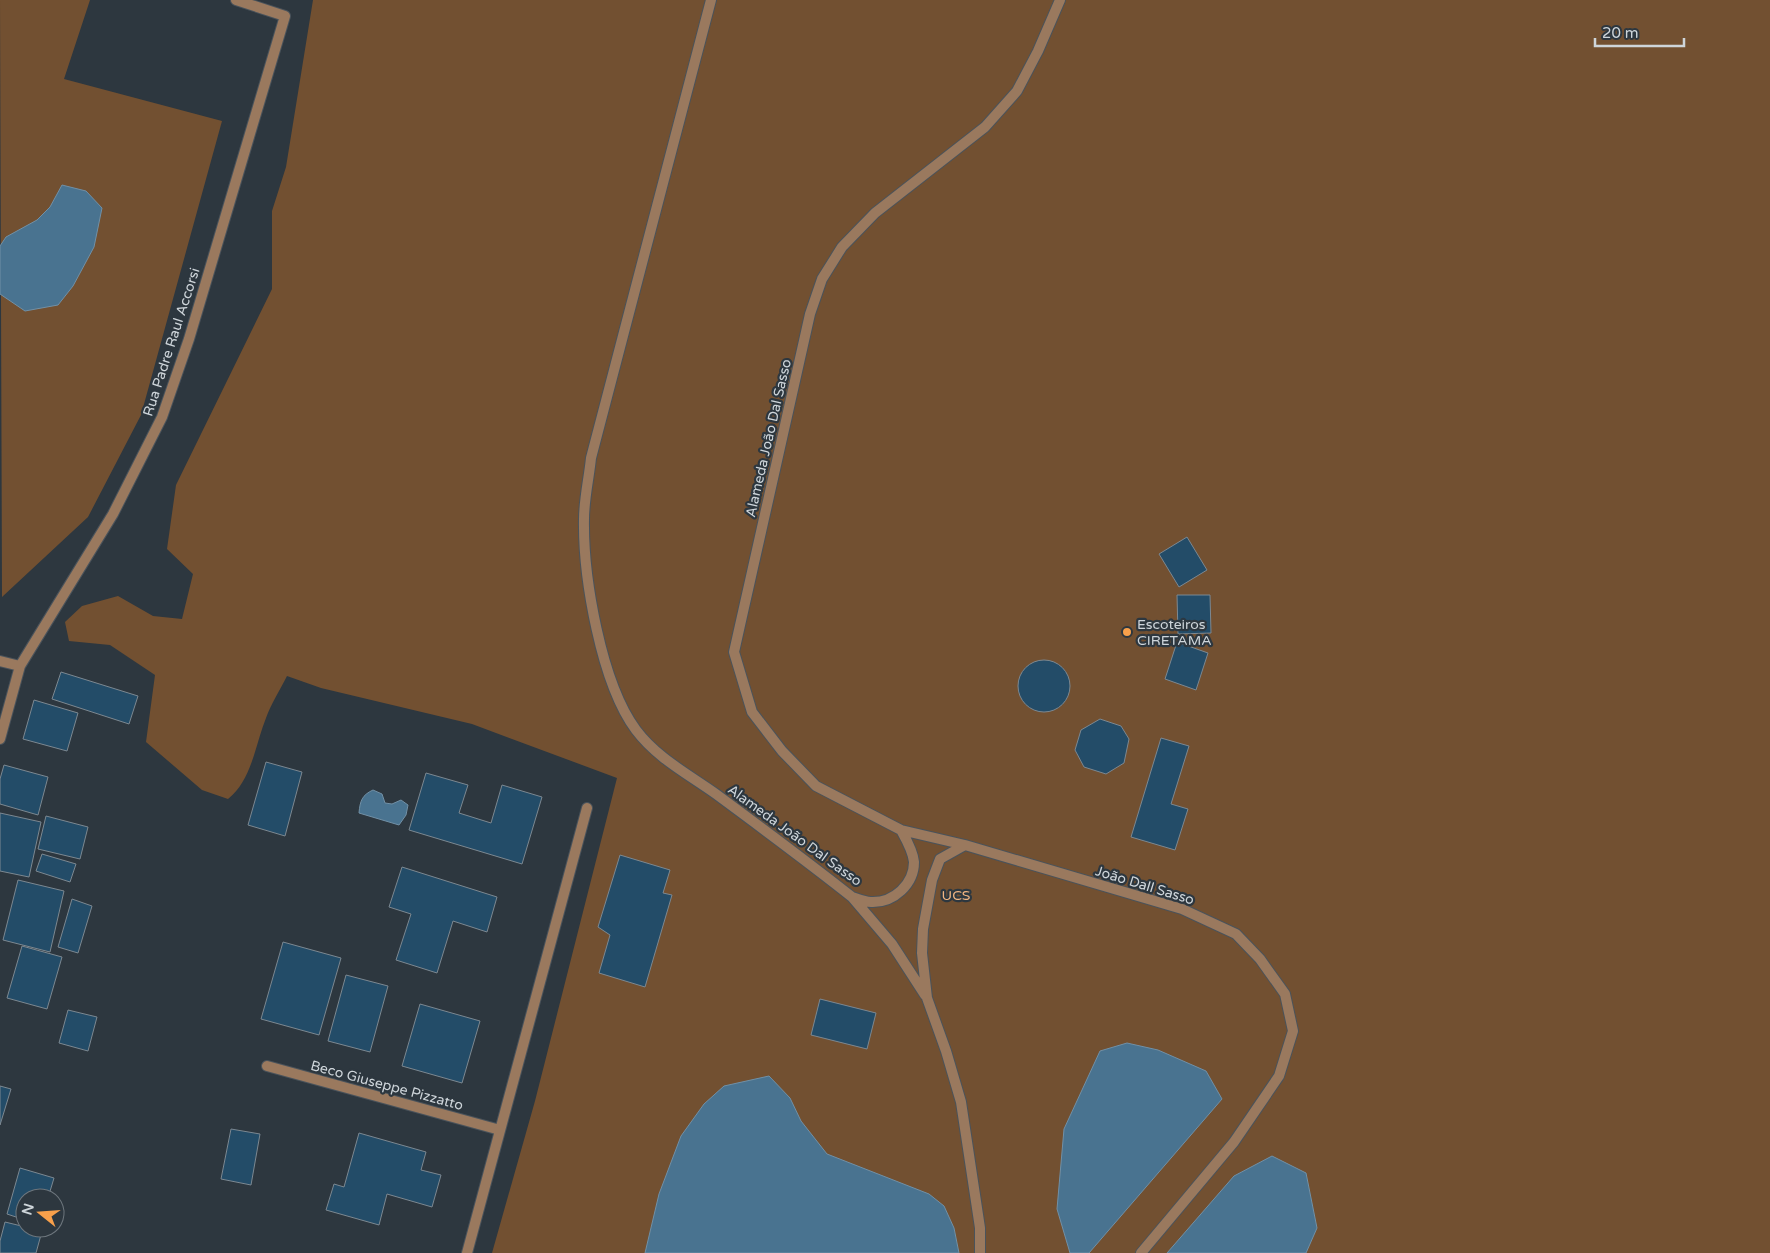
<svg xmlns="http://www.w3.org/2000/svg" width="1770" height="1253" viewBox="0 0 1770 1253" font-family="'Varela Round',sans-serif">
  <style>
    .green { fill: #725031 }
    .water { fill: #497390; stroke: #7190a6 }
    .building { fill: #234c68; stroke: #7c8891 }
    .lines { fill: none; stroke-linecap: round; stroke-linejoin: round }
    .lane-casing { stroke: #4a535b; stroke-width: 12 }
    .street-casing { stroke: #4a535b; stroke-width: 12 }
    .lane { stroke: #9a795e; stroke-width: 10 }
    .street { stroke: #9a795e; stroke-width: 10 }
    .poi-dot { fill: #f8a04b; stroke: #2d373f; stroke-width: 2 }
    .labels { text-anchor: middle; stroke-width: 4.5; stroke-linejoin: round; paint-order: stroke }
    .street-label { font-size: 14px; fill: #ced5da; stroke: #2d373f }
    .poi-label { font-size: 14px; fill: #ced5da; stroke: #2d373f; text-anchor: start }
    .park-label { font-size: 14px; fill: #f1b582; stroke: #2d373f }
  </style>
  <rect width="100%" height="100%" fill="#2d373f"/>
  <path class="green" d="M 0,0 L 90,0 L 64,79 L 222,121 L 141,415 L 88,517 L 2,597 Z
    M 313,0 L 1770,0 L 1770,1253 L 492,1253 L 535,1101 L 617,778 L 472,724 L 321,688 L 287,676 C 280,690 271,704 266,718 C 255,745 252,780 228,799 L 202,790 L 146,742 L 155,675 L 110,645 L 69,641 L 65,622 L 82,606 L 118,596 L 153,616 L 182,619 L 193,574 L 167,549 L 176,485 L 272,289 L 272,211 L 286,167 Z"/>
  <path class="water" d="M 62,185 L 86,191 L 102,208 L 94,247 L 73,286 L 58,305 L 25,311 L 0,294 L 0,246 L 6,237 L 37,220 L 50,207 Z
    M 373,790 L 382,794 L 385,803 L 392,804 L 401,800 L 408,805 L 406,815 L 399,825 L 359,813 C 360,801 362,795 373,790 Z
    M 1127,1043 L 1158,1050 L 1206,1071 L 1222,1099 L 1089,1253 L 1070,1253 L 1057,1209 L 1064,1129 L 1100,1051 Z
    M 769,1076 L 790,1098 L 801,1121 L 827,1154 L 929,1194 L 944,1206 L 954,1228 L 959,1253 L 645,1253 L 659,1194 L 681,1136 L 704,1104 L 724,1086 Z
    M 1272,1156 L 1306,1173 L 1317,1228 L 1306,1253 L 1167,1253 L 1234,1176 Z"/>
  <path class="building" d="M 1187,537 L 1207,570 L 1179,587 L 1159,554 Z
    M 1177,595 L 1210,595 L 1211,633 L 1178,634 Z
    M 1177,642 L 1208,653 L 1196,690 L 1165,679 Z
    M1018 686a26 26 0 1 1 52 0a26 26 0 1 1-52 0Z
    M 61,672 L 138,696 L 129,724 L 52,699 Z
    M 34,700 L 78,713 L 67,751 L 23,739 Z
    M 1100,719 L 1121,726 L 1129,739 L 1124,763 L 1106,774 L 1084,767 L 1075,750 L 1081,730 Z
    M 1161,738 L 1189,746 L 1171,804 L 1188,809 L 1175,850 L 1131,837 Z
    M 266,762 L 302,772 L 285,836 L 248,825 Z
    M 4,765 L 48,777 L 38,815 L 0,804 L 0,779 Z
    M 426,773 L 468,785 L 459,813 L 491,823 L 502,785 L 542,797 L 522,864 L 409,830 Z
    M 0,813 L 41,822 L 29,877 L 0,871 Z
    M 46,816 L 88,827 L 80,859 L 38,849 Z
    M 42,854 L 76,864 L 70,882 L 36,871 Z
    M 620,855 L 670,870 L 663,893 L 672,895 L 645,987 L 599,973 L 610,935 L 598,927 Z
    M 402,867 L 497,897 L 487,932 L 453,921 L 437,973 L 396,960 L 411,914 L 389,907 Z
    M 18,880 L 64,891 L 50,952 L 3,940 Z
    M 72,899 L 92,906 L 78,953 L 58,947 Z
    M 283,942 L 341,958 L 319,1035 L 261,1019 Z
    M 22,946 L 62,957 L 47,1009 L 7,998 Z
    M 346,975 L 388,986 L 370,1052 L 328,1041 Z
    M 820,999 L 876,1013 L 867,1049 L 811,1035 Z
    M 420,1004 L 480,1021 L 462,1083 L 402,1066 Z
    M 68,1010 L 97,1017 L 88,1051 L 59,1043 Z
    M 0,1086 L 11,1089 L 0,1125 Z
    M 231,1129 L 260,1134 L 251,1185 L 221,1179 Z
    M 359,1133 L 426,1152 L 421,1170 L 441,1175 L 432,1207 L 387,1194 L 379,1225 L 326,1210 L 334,1184 L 344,1187 Z
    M 20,1168 L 54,1178 L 48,1198 L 25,1198 L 25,1220 L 7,1214 Z
    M 5,1222 L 42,1231 L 36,1253 L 0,1253 L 0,1241 Z"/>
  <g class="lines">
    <defs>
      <path id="lane" d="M 711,0 L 591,458 C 589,478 584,499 584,519 C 583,577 601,683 636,730 C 657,758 688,774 716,794 C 762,828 808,862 852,897 C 858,899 865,902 871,902 C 894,903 914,884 914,862 C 913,851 906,839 901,830 L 816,786 L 782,751 L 752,712 L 734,652 L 810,314 L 822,279 L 842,247 L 875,213 L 985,127 L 1017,91 L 1038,51 L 1060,0
        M 901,830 L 965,845 L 1182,909 L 1236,934 L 1260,959 L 1285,994 L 1293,1031 L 1279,1076 L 1234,1142 L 1141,1253
        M 965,845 L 940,859 L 932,880 L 923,929 L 922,953 L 927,998 L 946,1051 L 961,1102 L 980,1228 L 980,1253
        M 852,897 L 892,944 L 925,995"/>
      <path id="street" d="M 0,661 L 20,666
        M 0,739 L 20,666 L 113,514 L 162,417 L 189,339 L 285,16 L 236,0
        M 267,1066 L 500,1130
        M 467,1253 L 587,808"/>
    </defs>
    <use href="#lane" class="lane-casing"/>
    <use href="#street" class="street-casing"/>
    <use href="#lane" class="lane"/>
    <use href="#street" class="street"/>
  </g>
  <circle class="poi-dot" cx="1127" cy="632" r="5"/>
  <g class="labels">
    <g class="street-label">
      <text transform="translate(171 342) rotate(-72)" y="5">Rua Padre Raul Accorsi</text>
      <text transform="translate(768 438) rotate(-77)" y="5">Alameda João Dal Sasso</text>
      <text transform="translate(795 835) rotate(36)" y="5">Alameda João Dal Sasso</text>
      <text transform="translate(1145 885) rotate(17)" y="5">João Dall Sasso</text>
      <text transform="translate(387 1085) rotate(15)" y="5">Beco Giuseppe Pizzatto</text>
    </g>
    <g class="poi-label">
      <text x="1137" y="629">Escoteiros<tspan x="1137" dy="16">CIRETAMA</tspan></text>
    </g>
    <g class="park-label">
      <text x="956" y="900">UCS</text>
    </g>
  </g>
  <g transform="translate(40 1213) rotate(287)"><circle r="24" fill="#2d373f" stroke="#6d767d"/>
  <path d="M0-4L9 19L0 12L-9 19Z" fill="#f8a04b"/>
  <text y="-8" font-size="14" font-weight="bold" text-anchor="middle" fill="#ced5da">N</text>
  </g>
  <path d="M1595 38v8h89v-8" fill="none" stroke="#ced5da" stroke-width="2.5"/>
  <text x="1602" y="38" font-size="15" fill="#ced5da" stroke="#2d373f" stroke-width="4" paint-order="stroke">20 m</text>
</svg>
